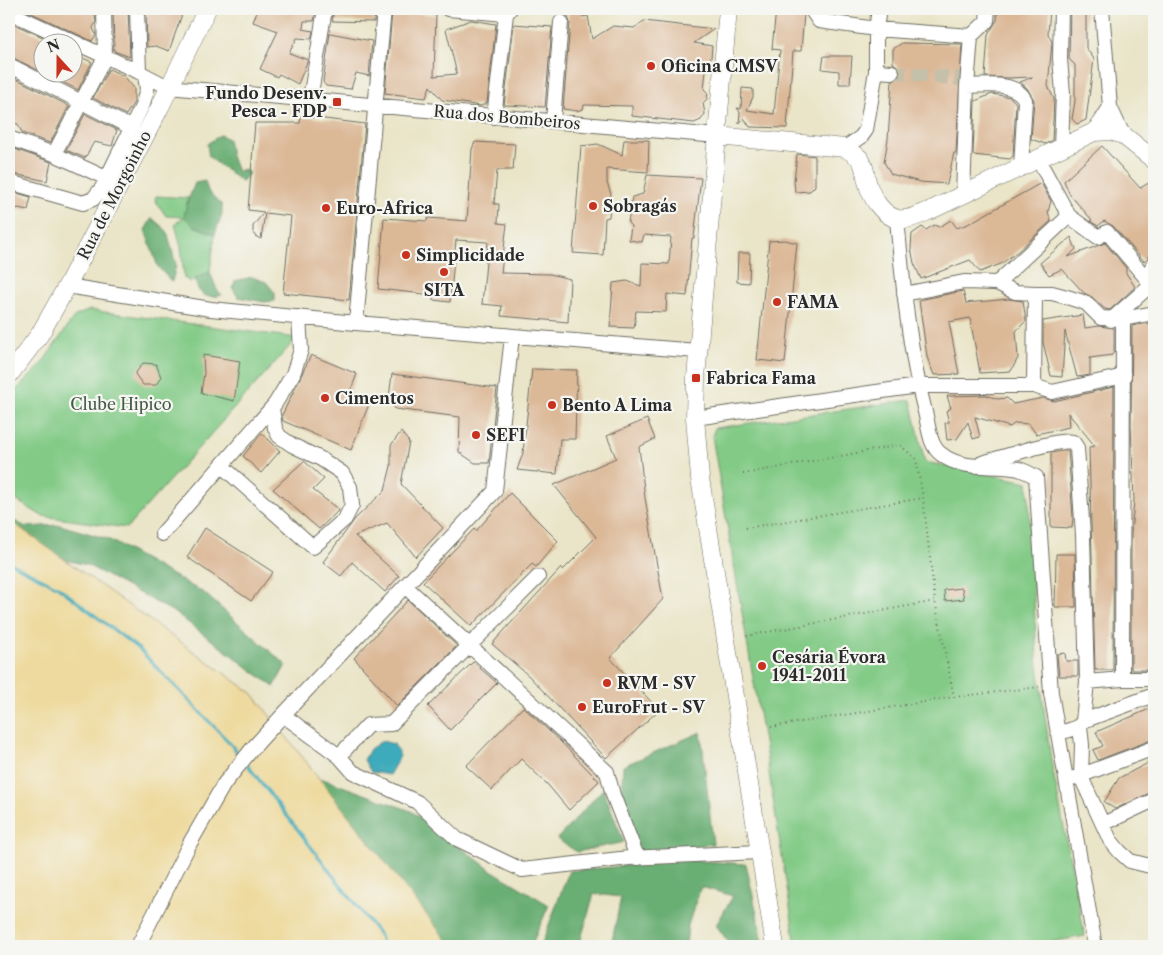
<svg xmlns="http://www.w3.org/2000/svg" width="1163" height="955" viewBox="0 0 1163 955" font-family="'Libre Caslon Text',serif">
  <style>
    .green { fill: #82ca86; stroke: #567a58 }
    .forest { fill: #69ae73; stroke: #4a6c4f }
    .sand { fill: #eeda9e; stroke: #8c8264 }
    .water { fill: #3dabbb; stroke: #346b73 }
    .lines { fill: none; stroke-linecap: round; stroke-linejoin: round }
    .stream { stroke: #3dabbb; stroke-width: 3 }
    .building { fill: #dbb896 }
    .minor-tunnel { stroke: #c4c0a9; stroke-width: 14; stroke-dasharray: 14 7; stroke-linecap: butt }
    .minor-casing { stroke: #6e6c62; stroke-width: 16 }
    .major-casing { stroke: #6e6c62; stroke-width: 19 }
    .path { stroke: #6e6c62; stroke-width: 2; stroke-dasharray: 1 4; stroke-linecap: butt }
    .minor { stroke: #fff; stroke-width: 14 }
    .major { stroke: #fff; stroke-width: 18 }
    .poi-dot { fill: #c8321e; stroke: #f6f6f2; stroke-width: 2 }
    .labels { text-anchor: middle; stroke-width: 4.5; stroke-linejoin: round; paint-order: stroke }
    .poi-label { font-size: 16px; font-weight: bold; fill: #2b2b2b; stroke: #f6f6f2; text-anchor: start }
    .street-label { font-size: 16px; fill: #2b2b2b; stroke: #f6f6f2 }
    .park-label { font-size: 16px; fill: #455b46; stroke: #f6f6f2 }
  </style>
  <rect width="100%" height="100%" fill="#f6f6f2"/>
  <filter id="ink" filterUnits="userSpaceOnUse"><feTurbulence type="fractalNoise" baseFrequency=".02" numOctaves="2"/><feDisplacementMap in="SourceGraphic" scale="10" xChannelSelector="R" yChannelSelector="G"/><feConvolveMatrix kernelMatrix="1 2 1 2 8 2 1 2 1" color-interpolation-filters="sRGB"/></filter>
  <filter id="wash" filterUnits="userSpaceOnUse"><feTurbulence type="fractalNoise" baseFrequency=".0096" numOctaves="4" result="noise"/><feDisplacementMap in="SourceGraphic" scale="20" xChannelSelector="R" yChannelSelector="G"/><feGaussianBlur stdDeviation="1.12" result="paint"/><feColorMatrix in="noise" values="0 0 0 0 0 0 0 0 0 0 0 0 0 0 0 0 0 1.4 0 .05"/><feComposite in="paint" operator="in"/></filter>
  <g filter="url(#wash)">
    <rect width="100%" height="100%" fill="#eae5c8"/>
    <path class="green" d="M 156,196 L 189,198 L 187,203 L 194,226 L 215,234 L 210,272 L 190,282 L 184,278 L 181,247 L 175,224 L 184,217 L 166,216 L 155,200 Z
      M 90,310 L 297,338 L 127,528 L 42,516 L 9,496 L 9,397 L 40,366 L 75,316 Z
      M 911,400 L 925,462 L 1028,482 L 1037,659 L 1052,766 L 1085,936 L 1028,946 L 796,946 L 767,760 L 712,436 L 715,428 Z"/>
    <path class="forest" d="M 220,135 L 228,139 L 231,156 L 237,172 L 245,169 L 249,173 L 242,182 L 209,157 L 207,144 Z
      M 205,181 L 208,191 L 222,205 L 222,214 L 215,234 L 194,226 L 184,216 L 187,203 L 195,183 Z
      M 152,218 L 167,231 L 176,265 L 172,282 L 158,267 L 145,230 Z
      M 210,272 L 217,290 L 222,295 C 206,299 198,296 195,279 Z
      M 252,277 L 266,282 L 275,293 L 275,301 L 264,302 L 238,297 L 233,289 L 235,281 Z
      M 9,518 L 26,527 L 60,525 L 108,539 L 204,593 L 286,665 L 274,687 L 174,612 L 87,565 L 9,546 Z
      M 701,732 L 713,844 L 641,853 L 621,805 L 623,766 Z
      M 323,779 L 411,811 L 491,870 L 549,905 L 531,946 L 418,946 L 281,793 Z
      M 603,789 L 624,842 L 577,852 L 557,839 Z
      M 688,860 L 746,864 L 764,946 L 731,946 L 716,925 L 733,896 L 701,887 L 688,925 L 686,946 L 611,946 L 621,897 L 594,894 L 579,946 L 541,946 L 569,871 Z"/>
    <path class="sand" d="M 9,520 L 252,693 L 451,946 L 9,946 Z"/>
    <path class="water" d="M 382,741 L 394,744 L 400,756 L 389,775 L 371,772 L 364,760 L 370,749 Z"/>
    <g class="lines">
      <path class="stream" d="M 9,562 L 58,587 L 140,650 L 228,741 L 241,757
        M 246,763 L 380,936 L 383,946"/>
    </g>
    <g id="blocks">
      <path class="building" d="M 23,9 L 92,9 L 95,16 L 96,22 L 93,28 L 96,35 L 92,41 Z
        M 113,9 L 128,9 L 130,57 L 114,51 Z
        M 146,9 L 184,9 L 169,51 L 156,46 L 147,47 Z
        M 258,9 L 277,9 L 291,13 L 291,9 L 316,9 L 314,21 L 304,21 L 303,29 L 313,31 L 311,39 L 297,38 L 289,53 L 308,60 L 298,84 L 279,74 L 277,77 L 260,69 L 278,31 L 253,22 Z
        M 334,9 L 375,9 L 374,22 L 332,21 Z
        M 569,9 L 582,9 L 582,17 L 588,16 L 592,39 L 613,26 L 634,28 L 644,21 L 714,29 L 694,43 L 712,46 L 711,58 L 707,62 L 704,89 L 708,93 L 707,99 L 703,103 L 705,114 L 701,120 L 694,123 L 632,116 L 632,106 L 584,105 L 583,109 L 577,111 L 563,109 L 570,23 L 568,17 Z
        M 776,9 L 802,9 L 804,14 L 801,51 L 793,51 L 787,128 L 750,127 L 744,118 L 739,124 L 740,112 L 737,108 L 741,109 L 742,88 L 753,89 L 753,97 L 747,110 L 774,114 L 780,50 L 772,49 Z
        M 998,9 L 1050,9 L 1048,34 L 1052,42 L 1048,86 L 1054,99 L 1052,141 L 1045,144 L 1031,139 L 1034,100 L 1027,88 L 1020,82 L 1033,77 L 1008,78 L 985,77 L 988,35 L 997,20 Z
        M 1070,9 L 1086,9 L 1086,48 L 1094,59 L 1086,120 L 1077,124 L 1072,119 L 1075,101 L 1075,65 L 1069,59 Z
        M 392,12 L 403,12 L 436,15 L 434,76 L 457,74 L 446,29 L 471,20 L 496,24 L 487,103 L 481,106 L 442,100 L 430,86 L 426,98 L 385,93 Z
        M 9,22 L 54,42 L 42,42 L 42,72 L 9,56 Z
        M 514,24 L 552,27 L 545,107 L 504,105 Z
        M 330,33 L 372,41 L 369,76 L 356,73 L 351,89 L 326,86 L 323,82 Z
        M 902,43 L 962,44 L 956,153 L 954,153 L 947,184 L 920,182 L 891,174 L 884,162 L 888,139 L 892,81 L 896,80 L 901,73 L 900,68 L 893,63 L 893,49 Z
        M 72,51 L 83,56 L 78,56 L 92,62 L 78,90 L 43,72 L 72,72 Z
        M 824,56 L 852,56 L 850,84 L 839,84 L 839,71 L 822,69 Z
        M 109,69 L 124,76 L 134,88 L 134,102 L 126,115 L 93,98 Z
        M 9,75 L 69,106 L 50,143 L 22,133 L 18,124 L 9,123 Z
        M 992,94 L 1010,97 L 1016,103 L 1013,156 L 1010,159 L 973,155 L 975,101 Z
        M 85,114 L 117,130 L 112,146 L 94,142 L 85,158 L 66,150 Z
        M 301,116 L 365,124 L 349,300 L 283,293 L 291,216 L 265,213 L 261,239 L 255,236 L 253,232 L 253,226 L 264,212 L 248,210 L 255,123 L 300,123 Z
        M 624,140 L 649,140 L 648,172 L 607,169 L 607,183 L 611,194 L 609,217 L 605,218 L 603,255 L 573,253 L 581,146 L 598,144 L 622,155 Z
        M 475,142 L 515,144 L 513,170 L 497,170 L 494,204 L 499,204 L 498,223 L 507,224 L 501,273 L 550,274 L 570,279 L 568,322 L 501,316 L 502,306 L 482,304 L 488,242 L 456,240 L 450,302 L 433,300 L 433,295 L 378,289 L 384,218 L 427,221 L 428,218 L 467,221 L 472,149 Z
        M 1102,146 L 1140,188 L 1154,180 L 1154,252 L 1144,261 L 1113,226 L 1104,221 L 1098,226 L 1090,221 L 1092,220 L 1070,195 L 1064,181 Z
        M 9,147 L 51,162 L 47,181 L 9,173 Z
        M 797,154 L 815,156 L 815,186 L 810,191 L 795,192 L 794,181 Z
        M 647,175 L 701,178 L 694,238 L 692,238 L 687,296 L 667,294 L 666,312 L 636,311 L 634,328 L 610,327 L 613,283 L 627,281 L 641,286 L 642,263 L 669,264 L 671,237 L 644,235 L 642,242 L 629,240 L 631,226 L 628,223 L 632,197 L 643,194 Z
        M 1041,183 L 1051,201 L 1048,212 L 1051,221 L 1017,252 L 1001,264 L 980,272 L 970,260 L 921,279 L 914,263 L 911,248 L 912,234 L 922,227 L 926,230 L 934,225 L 939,227 L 951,220 L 957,228 L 968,224 Z
        M 9,191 L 31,197 L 28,210 L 18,208 L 9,214 Z
        M 1071,237 L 1076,249 L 1068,257 L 1105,243 L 1126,268 L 1126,273 L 1135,287 L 1110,310 L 1105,309 L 1092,297 L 1084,293 L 1062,269 L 1049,275 L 1040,263 Z
        M 785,240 L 797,243 L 785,363 L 757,360 L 769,241 Z
        M 738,253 L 750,253 L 749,283 L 737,282 Z
        M 963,291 L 966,303 L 1009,299 L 1023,301 L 1026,321 L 1016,331 L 1018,358 L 1011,371 L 980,373 L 970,318 L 949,322 L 959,374 L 934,375 L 927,357 L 919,300 Z
        M 1083,315 L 1085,328 L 1099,326 L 1114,328 L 1114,352 L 1112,355 L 1090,358 L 1090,375 L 1077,377 L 1065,331 L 1062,377 L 1051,376 L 1043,342 L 1043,321 Z
        M 1154,322 L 1154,670 L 1131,670 L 1131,534 L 1134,501 L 1131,425 L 1132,326 Z
        M 203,355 L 240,361 L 234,401 L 201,393 L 204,373 Z
        M 311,355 L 357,374 L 350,392 L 369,404 L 351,450 L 283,421 L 282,415 Z
        M 143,363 L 156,364 L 161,377 L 156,385 L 143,385 L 135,374 Z
        M 532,369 L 577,370 L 575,439 L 560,439 L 557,474 L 517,470 L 523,453 Z
        M 392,374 L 497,388 L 489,463 L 475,463 L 459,452 L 460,417 L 395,409 L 389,398 Z
        M 1114,387 L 1113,670 L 1095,670 L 1089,447 L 1095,446 L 1068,413 L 1069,427 L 1036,434 L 1029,424 L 1015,423 L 1010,427 L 975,417 L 980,437 L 973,439 L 968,422 L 957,439 L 947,440 L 945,423 L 949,422 L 946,411 L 951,408 L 947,396 L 986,395 L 998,399 L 1007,398 L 1013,404 L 1043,398 L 1054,401 Z
        M 647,419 L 655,439 L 639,447 L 645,498 L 663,599 L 610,658 L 659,710 L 606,758 L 529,676 L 492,644 L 561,568 L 563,570 L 596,537 L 554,485 L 616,458 L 607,436 Z
        M 401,432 L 409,442 L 401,484 L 443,528 L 416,557 L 387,523 L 355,536 L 399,576 L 385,592 L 352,562 L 341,576 L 323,562 L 355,519 L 385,490 L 391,466 L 391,445 Z
        M 262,433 L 280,451 L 261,473 L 243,456 Z
        M 1068,450 L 1073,517 L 1072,528 L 1051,527 L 1051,453 Z
        M 304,461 L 324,479 L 313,490 L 339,510 L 319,529 L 273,489 Z
        M 510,493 L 558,541 L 536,567 L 532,564 L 471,626 L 423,582 L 474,529 L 476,531 Z
        M 205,528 L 273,572 L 251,601 L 187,557 Z
        M 1056,554 L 1075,554 L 1076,607 L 1055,607 Z
        M 962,588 L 964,599 L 945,601 L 944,590 Z
        M 408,600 L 457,646 L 397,706 L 354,658 Z
        M 1065,653 L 1066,661 L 1078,661 L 1078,676 L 1059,676 L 1057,654 Z
        M 473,662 L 497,683 L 450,730 L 428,706 Z
        M 523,707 L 560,741 L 599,781 L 569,810 L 548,785 L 521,759 L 492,790 L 466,766 Z
        M 1154,707 L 1154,739 L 1098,760 L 1093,750 L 1103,746 L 1096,732 Z
        M 1154,760 L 1154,791 L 1115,809 L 1104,802 L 1119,778 Z"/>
    </g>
  </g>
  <g filter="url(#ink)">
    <use href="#blocks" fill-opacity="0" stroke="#6e6c62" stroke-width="1"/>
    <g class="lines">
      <path class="minor-tunnel" d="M 892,72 L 962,79"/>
      <defs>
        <path id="minor" d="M 137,9 L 139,72 L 168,87 L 717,136
          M 384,9 L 356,323 L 697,351
          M 448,9 L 506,14
          M 811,9 L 819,21 L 876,29 L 971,36 L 987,21 L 988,9
          M 1102,9 L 1110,107 L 1123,135
          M 9,12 L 139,72
          M 9,65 L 132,128
          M 876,71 L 892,72
          M 967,86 C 985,86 1015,80 1025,100 L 1021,167
          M 310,99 L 325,9
          M 494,117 L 506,14 L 510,9
          M 553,121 L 561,22
          M 1094,132 L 1110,107
          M 9,138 L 54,154 L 106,178
          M 845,148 L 861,137 L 866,130 L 876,71 L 876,29 L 879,9
          M 1061,148 L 1063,93 L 1060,59 L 1061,9
          M 54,154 L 105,57 L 104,9
          M 1038,159 L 1069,216 L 1098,237 L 1107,232 L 1151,284
          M 9,182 L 83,203 L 93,199 L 102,188 L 143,104 L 147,89 L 145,75
          M 963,195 L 967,86 L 971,36
          M 897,219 C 903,285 909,351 926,416 C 929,429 930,446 941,454 C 963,472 993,463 1019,469 C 1025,471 1031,474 1036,477 L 1051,693 L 1095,946
          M 1154,264 L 1152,267 L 1154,270
          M 997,283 L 1015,292 L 1035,293 L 1052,293 L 1067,297 L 1086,303 L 1101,318 L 1123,319
          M 67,286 L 211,309 L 356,323
          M 904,294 L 964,282 L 997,283 L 1069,216
          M 1111,320 L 1154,282
          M 1034,386 L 1035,293
          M 695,418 L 918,386 L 1034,386 L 1052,392 L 1124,376
          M 982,463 C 1001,458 1057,438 1073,442 L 1077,448 L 1083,535 L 1087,682 L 1083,721 C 1078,730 1068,730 1058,733
          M 222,466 L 313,547 L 345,519 L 352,505 L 350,487 L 342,473 L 321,459 L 292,445 L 279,436 L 275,428 L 272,408
          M 162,534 L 275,404 L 293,374 L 301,350 L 299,317
          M 406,587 L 607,772 L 613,795 L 634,849 L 638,858
          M 1122,679 L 1123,319 L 1154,313
          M 1087,682 L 1122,679 L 1154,679
          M 283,715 L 339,756 L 353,772 L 417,802 L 457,839 L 522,870 L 629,858 L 759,852
          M 1083,721 L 1154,695
          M 1080,726 L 1082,745 L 1081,777 L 1110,840 L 1120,852 L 1130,861 L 1154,867
          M 339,756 L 368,725 L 391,724 L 538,577
          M 1074,778 L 1154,748
          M 1103,824 L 1154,800
          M 138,946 L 190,843 L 224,784 L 252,749 L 283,715 L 495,491 L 512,336"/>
        <path id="major" d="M 728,9 L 696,378 L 695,418 L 700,478 L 775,946
          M 717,136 L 845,148 C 850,151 857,155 860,159 C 866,167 865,176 868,185 C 872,198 883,216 898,219 C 908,221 921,214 931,210 L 1094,132 L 1111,131 L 1123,135 L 1154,160
          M 9,375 L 40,334 L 67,286 L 160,107 L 207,9"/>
      </defs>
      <use href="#minor" class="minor-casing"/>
      <use href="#major" class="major-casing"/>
      <path class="path" d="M 743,474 L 900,445 L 916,459 L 923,498 L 935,601 L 746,636
        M 746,528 L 923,498
        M 954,697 L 1039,687
        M 771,727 L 954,697 L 935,601"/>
      <use href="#minor" class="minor"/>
      <use href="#major" class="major"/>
    </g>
  </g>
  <g class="poi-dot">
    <circle cx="651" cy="66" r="5"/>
    <rect x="332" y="97" width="10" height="10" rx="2.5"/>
    <circle cx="593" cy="206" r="5"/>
    <circle cx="326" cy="208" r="5"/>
    <circle cx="406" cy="255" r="5"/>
    <circle cx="444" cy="272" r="5"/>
    <circle cx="777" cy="302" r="5"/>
    <rect x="691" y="373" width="10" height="10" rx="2.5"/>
    <circle cx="325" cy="398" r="5"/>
    <circle cx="552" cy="405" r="5"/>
    <circle cx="476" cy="435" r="5"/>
    <circle cx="762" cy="666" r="5"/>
    <circle cx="607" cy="683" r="5"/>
    <circle cx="582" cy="707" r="5"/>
  </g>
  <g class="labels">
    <g class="poi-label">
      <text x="661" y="72">Oficina CMSV</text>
      <text x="327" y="99" text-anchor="end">Fundo Desenv.<tspan x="327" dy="18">Pesca - FDP</tspan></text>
      <text x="603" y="212">Sobragás</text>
      <text x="336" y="214">Euro-Africa</text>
      <text x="416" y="261">Simplicidade</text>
      <text x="444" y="296" text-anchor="middle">SITA</text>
      <text x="787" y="308">FAMA</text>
      <text x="706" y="384">Fabrica Fama</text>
      <text x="335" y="404">Cimentos</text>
      <text x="562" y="411">Bento A Lima</text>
      <text x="486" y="441">SEFI</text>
      <text x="772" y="663">Cesária Évora<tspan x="772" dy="18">1941-2011</tspan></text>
      <text x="617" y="689">RVM - SV</text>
      <text x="592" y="713">EuroFrut - SV</text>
    </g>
    <g class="street-label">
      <text transform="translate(507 117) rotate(5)" y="6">Rua dos Bombeiros</text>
      <text transform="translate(114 195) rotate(-63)" y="6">Rua de Morgoinho</text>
    </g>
    <g class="park-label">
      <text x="121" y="410">Clube Hipico</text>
    </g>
  </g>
  <rect width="1163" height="955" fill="none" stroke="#f6f6f2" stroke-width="30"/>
  <g transform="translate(58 58) rotate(339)"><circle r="24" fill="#f6f6f2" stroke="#a5a5a2"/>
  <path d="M0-4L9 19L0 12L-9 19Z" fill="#c8321e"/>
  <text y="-8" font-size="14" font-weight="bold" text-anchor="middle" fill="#2b2b2b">N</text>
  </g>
</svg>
